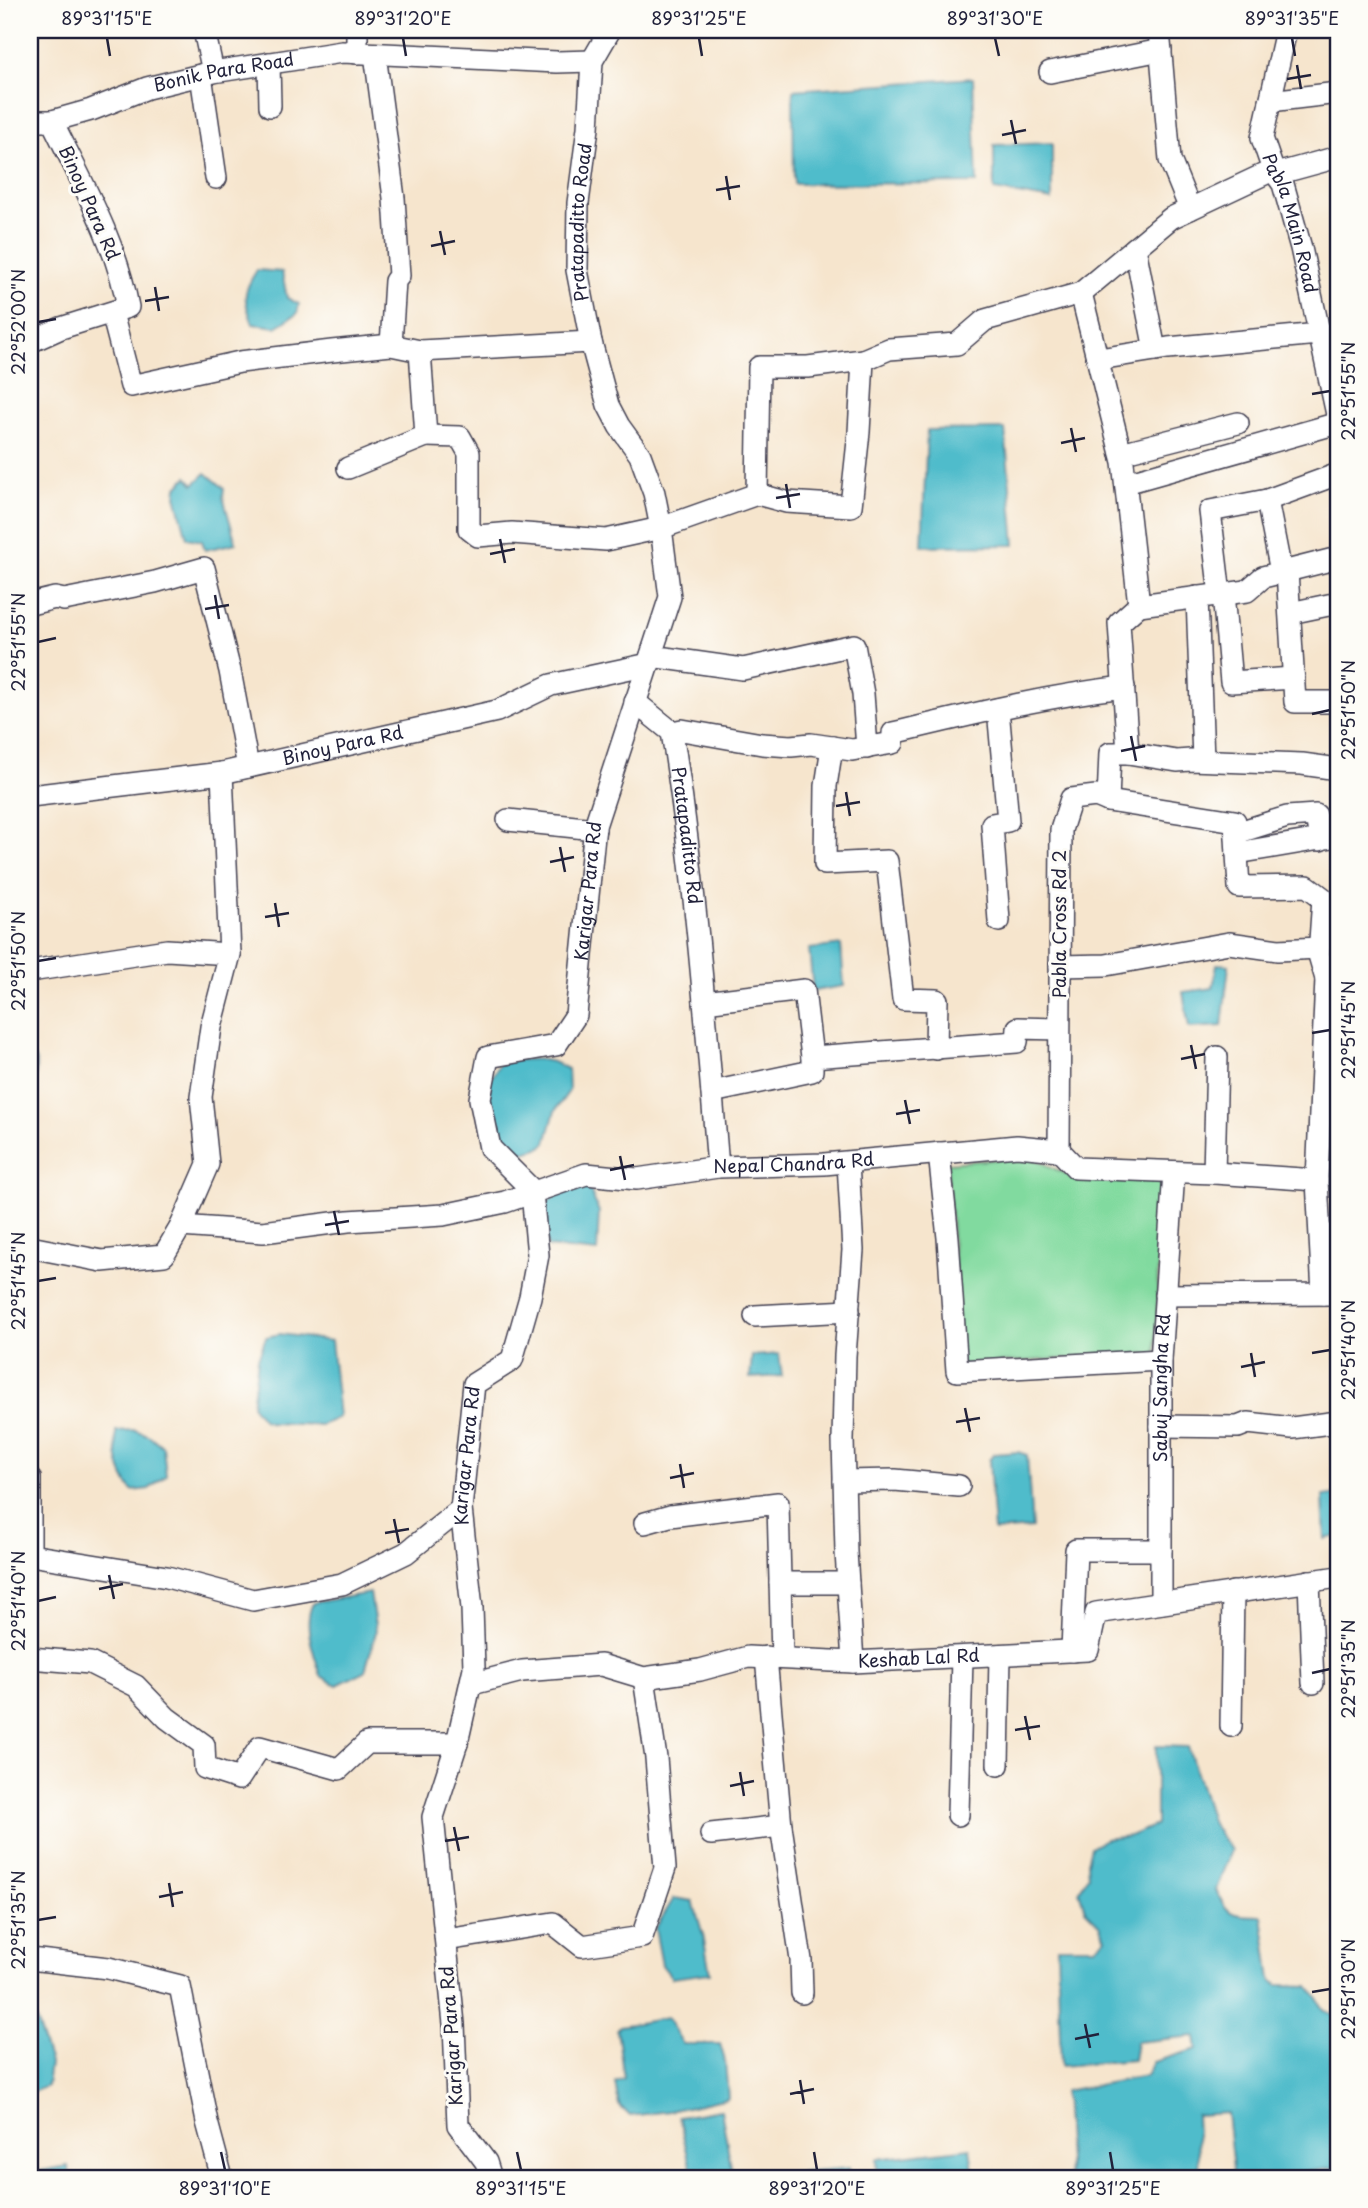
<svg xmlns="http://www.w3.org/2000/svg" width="1368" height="2208" viewBox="0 0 1368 2208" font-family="'Playpen Sans',sans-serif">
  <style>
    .green { fill: #81da9f; stroke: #527e6d; stroke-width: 2 }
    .water { fill: #50bccb; stroke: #396f83; stroke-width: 2 }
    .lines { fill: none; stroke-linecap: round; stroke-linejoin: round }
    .minor-casing { stroke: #423f51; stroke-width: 24 }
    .minor { stroke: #fff; stroke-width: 21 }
    .ticks { fill: none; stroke: #22223b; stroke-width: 2.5 }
    .labels { text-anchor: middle; stroke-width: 6; stroke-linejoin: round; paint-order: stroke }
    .street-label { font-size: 18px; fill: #22223b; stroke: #fdfcf7 }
    .neatline { fill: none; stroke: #22223b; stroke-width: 2.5 }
    .ticks-label { font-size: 18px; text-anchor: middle; fill: #22223b }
  </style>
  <rect width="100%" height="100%" fill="#fdfcf7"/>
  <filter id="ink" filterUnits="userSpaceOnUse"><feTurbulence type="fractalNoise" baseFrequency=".0143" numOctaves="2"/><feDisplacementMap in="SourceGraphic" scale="14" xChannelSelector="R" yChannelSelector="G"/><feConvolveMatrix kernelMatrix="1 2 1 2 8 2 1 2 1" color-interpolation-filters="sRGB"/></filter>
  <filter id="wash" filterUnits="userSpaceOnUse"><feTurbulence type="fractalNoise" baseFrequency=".00686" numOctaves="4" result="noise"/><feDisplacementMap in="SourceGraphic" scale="28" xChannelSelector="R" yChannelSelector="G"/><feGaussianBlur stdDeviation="1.57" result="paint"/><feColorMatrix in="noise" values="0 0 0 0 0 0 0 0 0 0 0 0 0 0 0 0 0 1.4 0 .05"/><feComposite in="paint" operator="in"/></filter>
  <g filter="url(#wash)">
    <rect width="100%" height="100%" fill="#f6e5cd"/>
    <path class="green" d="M 1030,1157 L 1072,1177 L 1160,1180 L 1156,1353 L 961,1365 L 947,1163 Z"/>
    <path class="water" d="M 973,78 L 977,183 L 794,184 L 793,90 Z
      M 1052,143 L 1052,200 L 994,190 L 994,145 Z
      M 257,270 L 282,272 L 287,298 L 299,304 L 297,314 L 276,327 L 253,324 C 243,298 242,293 257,270 Z
      M 1005,429 L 1015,545 L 922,546 L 927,430 Z
      M 206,473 L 224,488 L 223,497 L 236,543 L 205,550 L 202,541 L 187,538 L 176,496 L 177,487 L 187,477 L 194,484 Z
      M 841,945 L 844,986 L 813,991 L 809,949 Z
      M 1217,964 L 1229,965 L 1222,1026 L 1189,1028 L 1183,992 L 1213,988 Z
      M 30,1053 L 36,1061 L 36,1109 L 30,1109 Z
      M 539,1059 L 553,1062 L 568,1069 L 569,1091 L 555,1111 L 546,1143 L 542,1147 L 513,1155 L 496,1135 L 489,1102 L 490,1080 L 499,1064 L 516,1060 Z
      M 589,1187 L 599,1212 L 597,1252 L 548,1247 L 540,1212 C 552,1192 567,1189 589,1187 Z
      M 280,1334 L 331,1341 L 339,1417 L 322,1425 L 271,1423 L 263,1420 L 252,1406 L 258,1359 L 266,1337 Z
      M 779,1354 L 782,1376 L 750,1378 L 752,1356 Z
      M 135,1430 L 150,1436 L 163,1447 L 166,1475 L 149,1489 L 132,1491 C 118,1471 116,1455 116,1431 Z
      M 1018,1452 L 1027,1455 L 1032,1528 L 994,1531 L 989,1460 L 994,1454 Z
      M 1338,1494 L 1338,1536 L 1325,1539 L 1323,1496 Z
      M 370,1593 L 376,1632 L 365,1671 L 337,1685 L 321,1676 C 314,1653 302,1625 313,1603 Z
      M 1156,1746 L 1188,1747 L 1212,1824 L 1231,1850 L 1216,1890 C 1228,1918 1234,1915 1262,1916 L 1271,1980 L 1278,1985 L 1309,1986 L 1325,2011 L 1338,2017 L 1338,2178 L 1335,2178 L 1333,2168 L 1268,2178 L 1234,2178 L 1227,2113 L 1196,2115 L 1199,2178 L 1069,2178 L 1064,2091 L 1146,2076 L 1153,2062 L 1197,2049 L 1195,2036 L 1136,2042 L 1133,2060 L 1061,2066 L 1057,1947 L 1095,1947 L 1106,1938 L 1099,1924 L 1085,1910 L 1079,1891 L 1088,1875 L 1087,1862 L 1091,1847 L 1105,1839 L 1130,1836 L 1156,1825 Z
      M 674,1898 L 693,1901 L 703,1935 L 710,1973 L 672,1978 L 662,1965 L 655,1929 Z
      M 30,2012 L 34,2014 L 50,2063 L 47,2086 L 30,2093 Z
      M 667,2018 L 683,2044 L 720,2044 L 725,2061 L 728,2098 L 669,2111 L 630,2116 L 619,2105 L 615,2082 L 624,2078 L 617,2030 L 620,2026 Z
      M 721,2110 L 733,2178 L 693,2178 L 679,2117 Z
      M 970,2148 L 974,2178 L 878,2178 L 877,2159 Z
      M 68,2166 L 69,2178 L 30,2178 L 30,2173 Z
      M 849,2168 L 851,2178 L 788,2178 L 789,2173 Z"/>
  </g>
  <g filter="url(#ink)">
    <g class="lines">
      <defs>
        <g id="minor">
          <path d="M 204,30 L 213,72"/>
          <path d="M 357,30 L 357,53"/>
          <path d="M 1159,30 L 1170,160 L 1190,209"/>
          <path id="s1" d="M 1286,30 L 1262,138 L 1273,170 L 1283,184 L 1301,248 L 1338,419"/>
          <path d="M 375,54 L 394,198 L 399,276 L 395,281 L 391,345"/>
          <path d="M 269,63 L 270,106"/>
          <path d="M 1050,72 L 1161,50"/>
          <path d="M 201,75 L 216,178"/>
          <path d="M 1270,101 L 1338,93"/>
          <path id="s2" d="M 30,121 L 52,121 L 91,110 L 147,88 L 213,72 L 342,52 L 557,62 L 592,61"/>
          <path d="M 1276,174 L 1338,157"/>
          <path d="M 1135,248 L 1155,350"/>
          <path d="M 1081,293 L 1123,462 L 1139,605"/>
          <path d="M 112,313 L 131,386 L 240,362 L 332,351 L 391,345 L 420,351 L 426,436 L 348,468"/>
          <path d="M 30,342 L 61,328 L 128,307 C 116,241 81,181 52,121"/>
          <path d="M 420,351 L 591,342"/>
          <path d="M 1099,359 L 1168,348 L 1319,334"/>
          <path d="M 426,436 L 460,437 L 469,453 L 469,529 L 478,536 L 512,533 L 606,540 L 661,528 L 757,494 L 786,502 L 851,506 L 859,432 L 863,360 L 889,349 L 957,344 L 985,320 L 1081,293 L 1171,218 L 1273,170"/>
          <path d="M 1121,453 L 1238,423"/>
          <path d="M 1126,483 L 1338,423"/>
          <path d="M 757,494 L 759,367 L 808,367 L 863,360"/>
          <path d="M 1267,500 L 1281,572"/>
          <path d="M 1287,571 L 1295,702 L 1338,702"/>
          <path d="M 1223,594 L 1231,682 L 1294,678"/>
          <path d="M 1220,595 L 1210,511 L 1267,500 L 1338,474"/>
          <path d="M 1197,597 L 1203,760"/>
          <path d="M 30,604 L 55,598 L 64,600 L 155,582 L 204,568 L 230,671 L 248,767"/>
          <path d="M 1139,605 L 1119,623 L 1128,753 L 1110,753 L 1108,801 L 1096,796 L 1071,799 L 1061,830 L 1059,1150 L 1076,1168 L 1214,1173 L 1317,1180 L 1326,979 L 1338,977"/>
          <path d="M 1139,605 L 1247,591 L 1263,577 L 1338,558"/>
          <path d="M 1290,613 L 1338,603"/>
          <path d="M 651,656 L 743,669 L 854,645 L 863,694 L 867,748"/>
          <path id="s3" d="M 635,702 L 672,732 C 695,876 706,1022 718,1167"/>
          <path d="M 998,709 L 1008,821 L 992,824 L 999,921"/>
          <path d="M 672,732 L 682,730 L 762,744 L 791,746 L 811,744 L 852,750 L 893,743 L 893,733 C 969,715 1045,696 1124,687"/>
          <path d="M 832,747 L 826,786 L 825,864 L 887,861 L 903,999 L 937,1000 L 936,1049"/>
          <path d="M 1128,753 L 1177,761 L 1190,760 L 1302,764 L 1338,769"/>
          <path id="s4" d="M 30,796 L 222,773 L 497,711 L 551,685 L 649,664"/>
          <path d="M 1108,801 L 1235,821 L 1239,887 L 1307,886 L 1323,898 L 1319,955 L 1326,979"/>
          <path d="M 508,820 L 595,829"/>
          <path d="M 1236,833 L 1287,817 L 1316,815 L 1320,840"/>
          <path d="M 1237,853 L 1338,836"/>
          <path d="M 1060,966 L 1106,965 L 1229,943 L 1278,950 L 1319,948"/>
          <path d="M 30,971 L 167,950 L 230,954"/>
          <path d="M 704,1002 L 804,990 L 812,1057"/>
          <path d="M 712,1092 L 812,1071 L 812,1057 L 1017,1042 L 1018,1028 L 1059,1029"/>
          <path d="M 939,1153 L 948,1238 L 957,1371 L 1161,1360"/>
          <path d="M 848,1163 L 853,1250 L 845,1356 L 843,1440 L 846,1552 L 853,1662"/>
          <path d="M 1214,1173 L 1217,1057"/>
          <path d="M 1317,1180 L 1323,1294"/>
          <path id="s5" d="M 181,1226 L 263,1232 L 348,1221 L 443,1215 L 505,1202 L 586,1174 L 637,1179 L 718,1167 L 824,1164 L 1017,1146 L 1059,1150"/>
          <path d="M 30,1247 L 102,1261 L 164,1255 L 181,1226 L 208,1164 L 201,1097 L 211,1027 L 230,954 L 222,773"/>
          <path d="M 1165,1295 L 1338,1294"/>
          <path d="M 755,1316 L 849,1311"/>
          <path d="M 1161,1426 L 1238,1427 L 1248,1423 L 1292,1428 L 1338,1422"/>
          <path d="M 30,1478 L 30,1547"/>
          <path d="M 844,1481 L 895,1480 L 959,1486"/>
          <path d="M 645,1523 L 670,1516 L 778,1503 L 782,1658"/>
          <path d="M 30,1555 L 167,1577 L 253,1600 L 342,1584 L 406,1553 L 461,1509"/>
          <path d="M 1309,1581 L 1313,1683"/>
          <path d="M 780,1583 L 848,1583"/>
          <path id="s6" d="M 1161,1603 L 1161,1360 L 1174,1172"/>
          <path d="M 1072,1651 L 1076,1550 L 1161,1550"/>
          <path d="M 30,1658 L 90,1663 L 136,1686 L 167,1718 L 204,1745 L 205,1768 L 239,1779 L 260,1747 L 339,1769 L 367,1743 L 457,1743"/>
          <path id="s7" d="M 472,1684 L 522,1671 L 601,1665 L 644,1678 L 700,1670 L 748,1657 L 853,1662 L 1088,1650 L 1096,1613 L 1338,1577"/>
          <path d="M 1231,1726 L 1233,1592"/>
          <path d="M 998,1765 L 1000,1655"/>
          <path d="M 958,1815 L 962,1657"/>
          <path d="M 781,1826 L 801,1960 L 802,1993"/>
          <path d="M 711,1834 L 781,1826 L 766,1657"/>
          <path d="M 446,1940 L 553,1923 L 582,1946 L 642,1937 L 665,1868 L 656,1758 L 644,1678"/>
          <path d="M 30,1959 L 108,1968 L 180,1986 L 207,2122 L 222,2178"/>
          <path id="s8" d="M 491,2178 L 486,2162 L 458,2125 L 454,2024 L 433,1817 L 457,1743 L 474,1668 L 472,1608 L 461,1509 L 474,1384 L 512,1360 L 530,1297 L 538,1255 L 532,1193 L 529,1187 L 490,1148 L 480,1099 L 488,1057 L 556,1045 L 576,1015 L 595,826 L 670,597 L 661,528 L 654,493 L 640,455 L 619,426 L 608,405 L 591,342 L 577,270 L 578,203 L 588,128 L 592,61 L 610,30"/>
        </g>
      </defs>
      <use href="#minor" class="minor-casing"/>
      <use href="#minor" class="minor"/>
    </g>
  </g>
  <path class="ticks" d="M 107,38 L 110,56M 403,38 L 406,56M 699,38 L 702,56M 995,38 L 999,56M 1292,38 L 1295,56M 1297,65 L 1301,89M 1287,79 L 1311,75M 1011,120 L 1016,144M 1002,135 L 1026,130M 726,176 L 730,200M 716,190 L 740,186M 440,231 L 445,255M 431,246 L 455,241M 155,287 L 159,311M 145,301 L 169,297M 38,322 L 56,319M 1312,394 L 1330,391M 1071,428 L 1076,452M 1061,443 L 1085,438M 786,484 L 790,508M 776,498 L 800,494M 500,539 L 505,563M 490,554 L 515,549M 215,595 L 219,619M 205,609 L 229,605M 38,642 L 56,638M 1312,714 L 1330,710M 1131,736 L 1136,761M 1121,751 L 1145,746M 846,792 L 850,816M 836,806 L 860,802M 560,847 L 565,872M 550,862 L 574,857M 275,903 L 279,927M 265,917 L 289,913M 38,961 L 56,958M 1312,1033 L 1330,1030M 1191,1045 L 1196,1069M 1181,1059 L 1205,1054M 905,1100 L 910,1124M 896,1114 L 920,1110M 620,1156 L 625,1180M 610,1170 L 634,1165M 334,1211 L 339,1235M 325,1225 L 349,1221M 38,1281 L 56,1278M 1251,1353 L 1255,1377M 1312,1353 L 1330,1350M 1241,1367 L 1265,1362M 965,1408 L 970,1432M 956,1422 L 980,1418M 680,1464 L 684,1488M 670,1478 L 694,1473M 394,1519 L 399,1543M 385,1533 L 409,1529M 109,1575 L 114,1599M 99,1589 L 123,1584M 38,1601 L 56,1597M 1312,1673 L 1330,1669M 1025,1716 L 1030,1740M 1015,1730 L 1040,1726M 740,1772 L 744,1796M 730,1786 L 754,1781M 454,1827 L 459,1851M 445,1841 L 469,1837M 169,1883 L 173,1907M 159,1897 L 183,1892M 38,1920 L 56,1917M 1312,1992 L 1330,1989M 1085,2024 L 1090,2048M 1075,2039 L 1099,2034M 800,2080 L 804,2104M 790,2094 L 814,2089M 221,2152 L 225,2170M 517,2152 L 521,2170M 814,2152 L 817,2170M 1110,2152 L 1113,2170"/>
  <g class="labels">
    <g class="street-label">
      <text dy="6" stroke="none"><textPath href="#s2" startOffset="201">Bonik Para Road</textPath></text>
      <text transform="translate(89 203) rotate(66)" y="6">Binoy Para Rd</text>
      <text dy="6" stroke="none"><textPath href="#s8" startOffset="2110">Pratapaditto Road</textPath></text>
      <text dy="6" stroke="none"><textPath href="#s1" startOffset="201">Pabla Main Road</textPath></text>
      <text dy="6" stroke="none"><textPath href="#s4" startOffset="317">Binoy Para Rd</textPath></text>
      <text dy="6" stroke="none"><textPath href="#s3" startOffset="152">Pratapaditto Rd</textPath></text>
      <text dy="6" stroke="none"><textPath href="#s8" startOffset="1412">Karigar Para Rd</textPath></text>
      <text transform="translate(1060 924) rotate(-90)" y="6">Pabla Cross Rd 2</text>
      <text dy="6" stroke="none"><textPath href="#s5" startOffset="621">Nepal Chandra Rd</textPath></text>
      <text dy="6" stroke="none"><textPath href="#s6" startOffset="215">Sabuj Sangha Rd</textPath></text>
      <text dy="6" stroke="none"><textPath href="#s8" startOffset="740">Karigar Para Rd</textPath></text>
      <text dy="6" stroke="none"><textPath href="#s7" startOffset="453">Keshab Lal Rd</textPath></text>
      <text transform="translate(452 2036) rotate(-94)" y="6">Karigar Para Rd</text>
    </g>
  </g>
  <rect width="1368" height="2208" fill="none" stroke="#fdfcf7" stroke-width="77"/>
  <rect x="38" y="38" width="1292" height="2132" class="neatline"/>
  <g class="ticks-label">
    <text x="107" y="25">89°31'15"E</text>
    <text x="403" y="25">89°31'20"E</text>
    <text x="699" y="25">89°31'25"E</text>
    <text x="995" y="25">89°31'30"E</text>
    <text x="1292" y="25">89°31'35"E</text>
    <text transform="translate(19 322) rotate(-90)" y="6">22°52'00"N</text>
    <text transform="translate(1349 391) rotate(-90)" y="6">22°51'55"N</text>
    <text transform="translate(19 642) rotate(-90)" y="6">22°51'55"N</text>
    <text transform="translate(1349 710) rotate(-90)" y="6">22°51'50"N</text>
    <text transform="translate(19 961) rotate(-90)" y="6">22°51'50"N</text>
    <text transform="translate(1349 1030) rotate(-90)" y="6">22°51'45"N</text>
    <text transform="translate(19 1281) rotate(-90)" y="6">22°51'45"N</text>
    <text transform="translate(1349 1350) rotate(-90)" y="6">22°51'40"N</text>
    <text transform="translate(19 1601) rotate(-90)" y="6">22°51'40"N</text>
    <text transform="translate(1349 1669) rotate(-90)" y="6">22°51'35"N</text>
    <text transform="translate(19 1920) rotate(-90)" y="6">22°51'35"N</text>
    <text transform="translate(1349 1989) rotate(-90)" y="6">22°51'30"N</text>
    <text x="225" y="2195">89°31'10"E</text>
    <text x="521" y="2195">89°31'15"E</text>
    <text x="817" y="2195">89°31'20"E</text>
    <text x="1113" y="2195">89°31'25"E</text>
  </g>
</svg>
